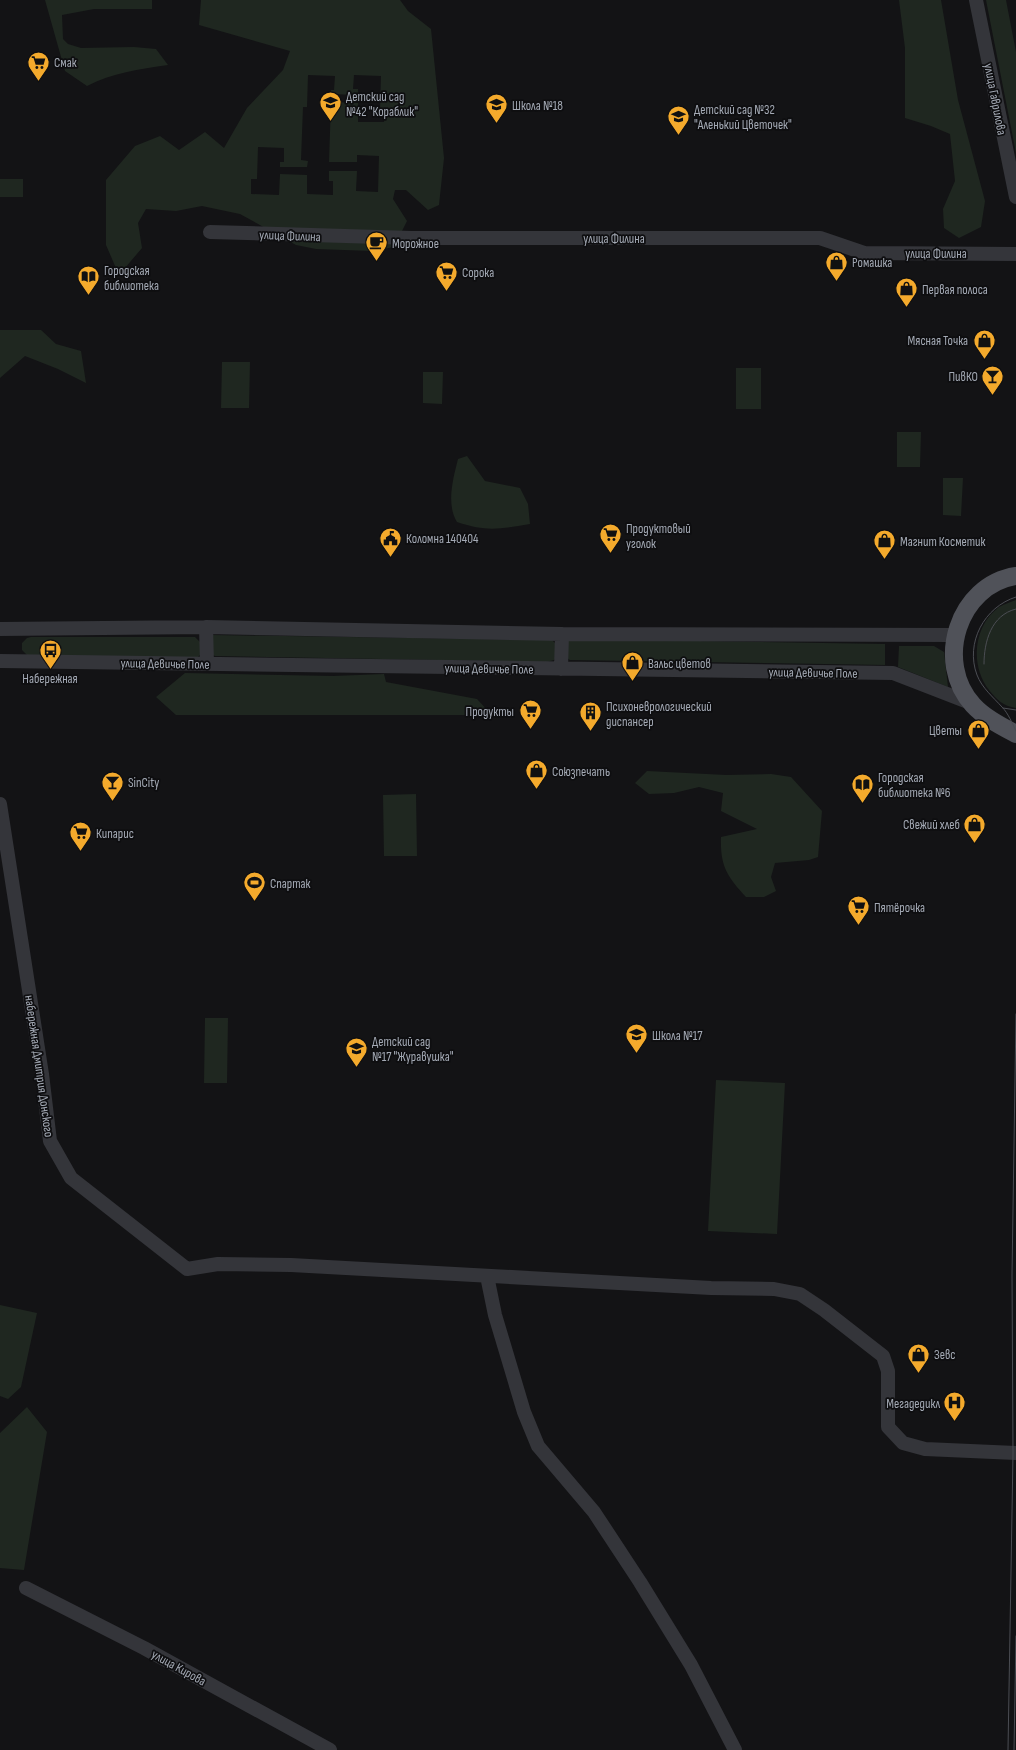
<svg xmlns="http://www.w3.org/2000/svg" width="1016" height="1750" viewBox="0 0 1016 1750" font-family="'Sofia Sans Condensed',sans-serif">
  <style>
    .green { fill: #1f2720; fill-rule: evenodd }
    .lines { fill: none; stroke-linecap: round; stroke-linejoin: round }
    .minor { stroke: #34353a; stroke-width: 14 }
    .major { stroke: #505259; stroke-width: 18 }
    .tram { stroke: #4b4d53; stroke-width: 1 }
    .labels { text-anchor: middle; stroke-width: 3.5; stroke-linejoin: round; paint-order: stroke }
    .poi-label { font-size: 13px; fill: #a4aab5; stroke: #0e0e10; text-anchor: start }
    .street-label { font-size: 13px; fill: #a4aab5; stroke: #0e0e10 }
  </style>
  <rect width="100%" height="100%" fill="#131315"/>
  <path class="green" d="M 45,0 L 152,0 L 152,9 L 94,9 L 62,15 L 63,39 L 68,44 L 81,48 L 134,47 L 156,49 L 168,65 C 139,69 112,73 87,86 L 65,71 Z
    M 201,0 L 400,0 L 408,11 L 431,29 L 444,158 L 439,205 L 428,210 L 406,190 L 395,190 L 393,199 L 407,221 L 394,247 L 372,251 L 316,249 L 296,245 L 240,214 L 202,206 L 176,211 L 146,209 L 138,223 L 142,248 L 119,275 L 106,245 L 106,180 L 135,146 L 160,136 L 179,150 L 205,132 L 224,148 L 247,108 L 283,70 L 290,51 L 199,25 ZM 308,75 L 335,76 L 334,90 L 331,90 L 331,94 L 358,95 L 358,89 L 353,89 L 354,75 L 381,76 L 380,109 L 385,109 L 384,122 L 358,122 L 358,103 L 331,102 L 329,162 L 357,162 L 357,155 L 379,156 L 378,192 L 356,191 L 357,171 L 329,171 L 329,181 L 333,181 L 333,195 L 307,194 L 307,175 L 280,174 L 279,195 L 251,194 L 251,179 L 257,179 L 258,147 L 284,148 L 284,162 L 280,162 L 280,167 L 307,167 L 308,161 L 301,160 L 303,107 L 307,107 Z
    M 899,0 L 941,0 L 958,100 L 985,201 L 981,227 L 959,238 L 944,228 L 943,209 L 955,181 L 950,134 L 931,126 L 905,118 L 905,48 Z
    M 986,0 L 1006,0 L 1016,52 L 1016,153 Z
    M 0,179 L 23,179 L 23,197 L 0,197 Z
    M 0,330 L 41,330 L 56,344 L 81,351 L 86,383 L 58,369 L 25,356 L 0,378 Z
    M 222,362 L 250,362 L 249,408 L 221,408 Z
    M 736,368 L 761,368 L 761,409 L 736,409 Z
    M 423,372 L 443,372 L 442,404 L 423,403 Z
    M 897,432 L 921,432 L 920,467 L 897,467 Z
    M 467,456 L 485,481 L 520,488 L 528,504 L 530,524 C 499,529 487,532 457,522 C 446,504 453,479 458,459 Z
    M 943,478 L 963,478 L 961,516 L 943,515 Z
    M 1016,600 L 1016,708 C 1003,706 997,700 989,690 C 970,666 973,626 999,607 C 1004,604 1011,602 1016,600 Z
    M 212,635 L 552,640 L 557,645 L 557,657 L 554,660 L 547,662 L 215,656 L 211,654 Z
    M 31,637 L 195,637 L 200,642 L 200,655 L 196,659 L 27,655 L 22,650 L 22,643 L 27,638 Z
    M 573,639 L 885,644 L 885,665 L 570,660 L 565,657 L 568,641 Z
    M 899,646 L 934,646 L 944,652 L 948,687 L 898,667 Z
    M 185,673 L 333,676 L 384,674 L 386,682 L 477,699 L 490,713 L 481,715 L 176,715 L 156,697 Z
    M 647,771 L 726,775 L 771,774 L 791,777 L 822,811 L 818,857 L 809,860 L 775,863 L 771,877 L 776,891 L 764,897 L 746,897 C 727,876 720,866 721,837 L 757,829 L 721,811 L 723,793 L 699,787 L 674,793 L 649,794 L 635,783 Z
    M 416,794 L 417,856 L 384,856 L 383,795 Z
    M 205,1018 L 228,1018 L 227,1083 L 204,1083 Z
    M 716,1080 L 785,1083 L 777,1234 L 708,1231 Z
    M 0,1305 L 37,1313 L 21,1387 L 8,1399 L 0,1396 Z
    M 27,1407 L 47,1432 L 24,1570 L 0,1568 L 0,1433 Z"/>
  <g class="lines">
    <path class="minor" d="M 976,0 L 1016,197
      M 210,232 L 412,238 L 820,238 L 864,253 L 1016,254
      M 206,627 L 207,663
      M 0,629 L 206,627 L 562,634 L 956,635
      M 0,661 L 893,673 L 973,704
      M 561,669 L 562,634
      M 0,804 L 42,1074 L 50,1141 L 71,1178 L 187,1269 L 218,1264 L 291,1265 L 711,1288 L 774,1289 L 800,1294 L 824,1310 L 883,1356 L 888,1371 L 888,1427 L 903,1443 L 925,1449 L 1016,1453
      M 487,1276 L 495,1315 L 524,1412 L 538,1446 L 594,1512 L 640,1582 L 691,1665 L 735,1750
      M 26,1588 L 144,1648 L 330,1750"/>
    <path class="major" d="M 1016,576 C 958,585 934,662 973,705 C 985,718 1001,726 1016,734"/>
    <path class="tram" d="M 1016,597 C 984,607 965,643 977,675 C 982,688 993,697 1002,707 C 1008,713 1012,723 1016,731
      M 984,664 C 984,642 991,615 1016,609
      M 1003,708 L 1016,710
      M 1008,1750 L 1013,1453 L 1012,1275 L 1016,1014
      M 1014,1750 L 1016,1636"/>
  </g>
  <defs>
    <symbol id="supermarket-pin" viewBox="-11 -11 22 30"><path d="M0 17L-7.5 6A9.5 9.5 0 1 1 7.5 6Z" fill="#f4aa2c" stroke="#0e0e10"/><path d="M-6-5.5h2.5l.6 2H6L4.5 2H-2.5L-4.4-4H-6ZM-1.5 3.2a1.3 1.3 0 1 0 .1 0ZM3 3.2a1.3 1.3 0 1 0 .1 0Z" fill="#111"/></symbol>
    <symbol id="school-pin" viewBox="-11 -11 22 30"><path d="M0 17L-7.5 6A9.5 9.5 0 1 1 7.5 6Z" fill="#f4aa2c" stroke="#0e0e10"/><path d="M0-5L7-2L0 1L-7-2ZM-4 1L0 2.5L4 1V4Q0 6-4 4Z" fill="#111"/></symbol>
    <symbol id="cafe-pin" viewBox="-11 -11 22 30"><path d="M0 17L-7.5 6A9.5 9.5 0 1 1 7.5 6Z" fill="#f4aa2c" stroke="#0e0e10"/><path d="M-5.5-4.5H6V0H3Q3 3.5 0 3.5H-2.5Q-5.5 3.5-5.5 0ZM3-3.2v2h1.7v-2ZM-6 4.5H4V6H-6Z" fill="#111"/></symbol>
    <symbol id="shop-pin" viewBox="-11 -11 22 30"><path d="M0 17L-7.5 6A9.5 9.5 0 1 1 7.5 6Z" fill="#f4aa2c" stroke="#0e0e10"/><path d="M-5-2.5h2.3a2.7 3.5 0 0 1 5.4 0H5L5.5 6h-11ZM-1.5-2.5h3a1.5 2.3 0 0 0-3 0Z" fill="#111"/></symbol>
    <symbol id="library-pin" viewBox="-11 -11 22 30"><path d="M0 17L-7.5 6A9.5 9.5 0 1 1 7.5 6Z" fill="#f4aa2c" stroke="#0e0e10"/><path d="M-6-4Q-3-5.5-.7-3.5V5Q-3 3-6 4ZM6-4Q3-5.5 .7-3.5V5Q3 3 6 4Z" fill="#111"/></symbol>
    <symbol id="bar-pin" viewBox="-11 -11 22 30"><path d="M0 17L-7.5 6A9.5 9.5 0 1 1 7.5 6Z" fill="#f4aa2c" stroke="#0e0e10"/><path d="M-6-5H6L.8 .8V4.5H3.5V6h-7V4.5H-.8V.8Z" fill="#111"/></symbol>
    <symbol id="civic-pin" viewBox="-11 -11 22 30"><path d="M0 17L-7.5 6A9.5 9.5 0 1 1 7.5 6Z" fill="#f4aa2c" stroke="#0e0e10"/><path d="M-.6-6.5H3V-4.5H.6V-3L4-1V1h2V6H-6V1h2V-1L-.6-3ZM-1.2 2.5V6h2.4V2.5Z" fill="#111"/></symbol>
    <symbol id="bus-pin" viewBox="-11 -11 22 30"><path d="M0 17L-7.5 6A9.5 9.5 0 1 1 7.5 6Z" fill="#f4aa2c" stroke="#0e0e10"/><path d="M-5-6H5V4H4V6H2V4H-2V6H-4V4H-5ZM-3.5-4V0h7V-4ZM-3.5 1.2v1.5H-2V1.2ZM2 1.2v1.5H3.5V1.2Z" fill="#111"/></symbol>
    <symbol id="building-pin" viewBox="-11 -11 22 30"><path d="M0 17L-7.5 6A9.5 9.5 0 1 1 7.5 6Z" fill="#f4aa2c" stroke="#0e0e10"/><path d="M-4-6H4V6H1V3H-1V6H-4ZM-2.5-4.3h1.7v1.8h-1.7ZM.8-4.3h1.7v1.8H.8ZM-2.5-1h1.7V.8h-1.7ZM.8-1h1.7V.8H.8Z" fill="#111"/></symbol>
    <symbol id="stadium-pin" viewBox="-11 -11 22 30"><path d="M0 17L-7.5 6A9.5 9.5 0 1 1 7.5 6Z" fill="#f4aa2c" stroke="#0e0e10"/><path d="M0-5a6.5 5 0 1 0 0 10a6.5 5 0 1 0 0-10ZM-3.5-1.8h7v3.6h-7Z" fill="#111"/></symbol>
    <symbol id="hospital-pin" viewBox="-11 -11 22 30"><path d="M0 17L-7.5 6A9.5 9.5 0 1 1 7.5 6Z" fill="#f4aa2c" stroke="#0e0e10"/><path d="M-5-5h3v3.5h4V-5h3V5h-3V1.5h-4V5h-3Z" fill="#111"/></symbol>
  </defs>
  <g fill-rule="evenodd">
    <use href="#supermarket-pin" x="26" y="50" width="25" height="34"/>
    <use href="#school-pin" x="318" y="90" width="25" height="34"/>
    <use href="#school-pin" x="484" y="92" width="25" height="34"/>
    <use href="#school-pin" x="666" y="104" width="25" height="34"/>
    <use href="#cafe-pin" x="364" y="230" width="25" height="34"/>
    <use href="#shop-pin" x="824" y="250" width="25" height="34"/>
    <use href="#supermarket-pin" x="434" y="260" width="25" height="34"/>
    <use href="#library-pin" x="76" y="264" width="25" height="34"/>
    <use href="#shop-pin" x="894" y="276" width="25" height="34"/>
    <use href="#shop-pin" x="972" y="328" width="25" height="34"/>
    <use href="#bar-pin" x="980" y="364" width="25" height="34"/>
    <use href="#supermarket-pin" x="598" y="522" width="25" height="34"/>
    <use href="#civic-pin" x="378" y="526" width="25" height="34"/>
    <use href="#shop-pin" x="872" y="528" width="25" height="34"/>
    <use href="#bus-pin" x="38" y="638" width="25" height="34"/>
    <use href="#shop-pin" x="620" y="650" width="25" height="34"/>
    <use href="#supermarket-pin" x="518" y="698" width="25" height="34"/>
    <use href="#building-pin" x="578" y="700" width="25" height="34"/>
    <use href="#shop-pin" x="966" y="718" width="25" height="34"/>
    <use href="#shop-pin" x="524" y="758" width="25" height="34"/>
    <use href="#bar-pin" x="100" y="770" width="25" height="34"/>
    <use href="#library-pin" x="850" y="772" width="25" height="34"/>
    <use href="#shop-pin" x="962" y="812" width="25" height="34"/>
    <use href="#supermarket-pin" x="68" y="820" width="25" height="34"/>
    <use href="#stadium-pin" x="242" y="870" width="25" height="34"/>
    <use href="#supermarket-pin" x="846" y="894" width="25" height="34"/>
    <use href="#school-pin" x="624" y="1022" width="25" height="34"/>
    <use href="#school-pin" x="344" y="1036" width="25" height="34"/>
    <use href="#shop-pin" x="906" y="1342" width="25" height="34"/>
    <use href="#hospital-pin" x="942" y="1390" width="25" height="34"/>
  </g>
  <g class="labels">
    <g class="poi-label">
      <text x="54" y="67">Смак</text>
      <text x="346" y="101">Детский сад<tspan x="346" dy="15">№42 "Кораблик"</tspan></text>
      <text x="512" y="110">Школа №18</text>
      <text x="694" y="114">Детский сад №32<tspan x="694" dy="15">"Аленький Цветочек"</tspan></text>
      <text x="392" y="248">Морожное</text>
      <text x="852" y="267">Ромашка</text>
      <text x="104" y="275">Городская<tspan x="104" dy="15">библиотека</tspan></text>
      <text x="462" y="277">Сорока</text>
      <text x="922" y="294">Первая полоса</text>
      <text x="968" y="345" text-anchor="end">Мясная Точка</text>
      <text x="978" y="381" text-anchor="end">ПивКО</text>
      <text x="626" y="533">Продуктовый<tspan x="626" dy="15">уголок</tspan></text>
      <text x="406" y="543">Коломна 140404</text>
      <text x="900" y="546">Магнит Косметик</text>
      <text x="648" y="668">Вальс цветов</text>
      <text x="50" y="683" text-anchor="middle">Набережная</text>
      <text x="606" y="711">Психоневрологический<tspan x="606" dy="15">диспансер</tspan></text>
      <text x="514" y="716" text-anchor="end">Продукты</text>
      <text x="962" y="735" text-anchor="end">Цветы</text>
      <text x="552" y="776">Союзпечать</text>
      <text x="878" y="782">Городская<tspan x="878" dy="15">библиотека №6</tspan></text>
      <text x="128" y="787">SinCity</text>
      <text x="960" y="829" text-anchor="end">Свежий хлеб</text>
      <text x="96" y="838">Кипарис</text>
      <text x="270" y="888">Спартак</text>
      <text x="874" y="912">Пятёрочка</text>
      <text x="652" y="1040">Школа №17</text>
      <text x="372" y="1046">Детский сад<tspan x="372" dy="15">№17 "Журавушка"</tspan></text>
      <text x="934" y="1359">Зевс</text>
      <text x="940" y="1408" text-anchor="end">Мегадедикл</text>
    </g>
    <g class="street-label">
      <text transform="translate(996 99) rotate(79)" y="5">улица Гаврилова</text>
      <text transform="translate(290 235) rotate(2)" y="5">улица Филина</text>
      <text x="614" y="243">улица Филина</text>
      <text x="936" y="258">улица Филина</text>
      <text transform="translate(165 663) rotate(1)" y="5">улица Девичье Поле</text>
      <text transform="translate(489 668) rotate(1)" y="5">улица Девичье Поле</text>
      <text transform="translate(813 672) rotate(1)" y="5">улица Девичье Поле</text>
      <text transform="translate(40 1066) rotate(82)" y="5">набережная Дмитрия Донского</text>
      <text transform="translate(179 1667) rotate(29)" y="5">улица Кирова</text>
    </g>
  </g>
</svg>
